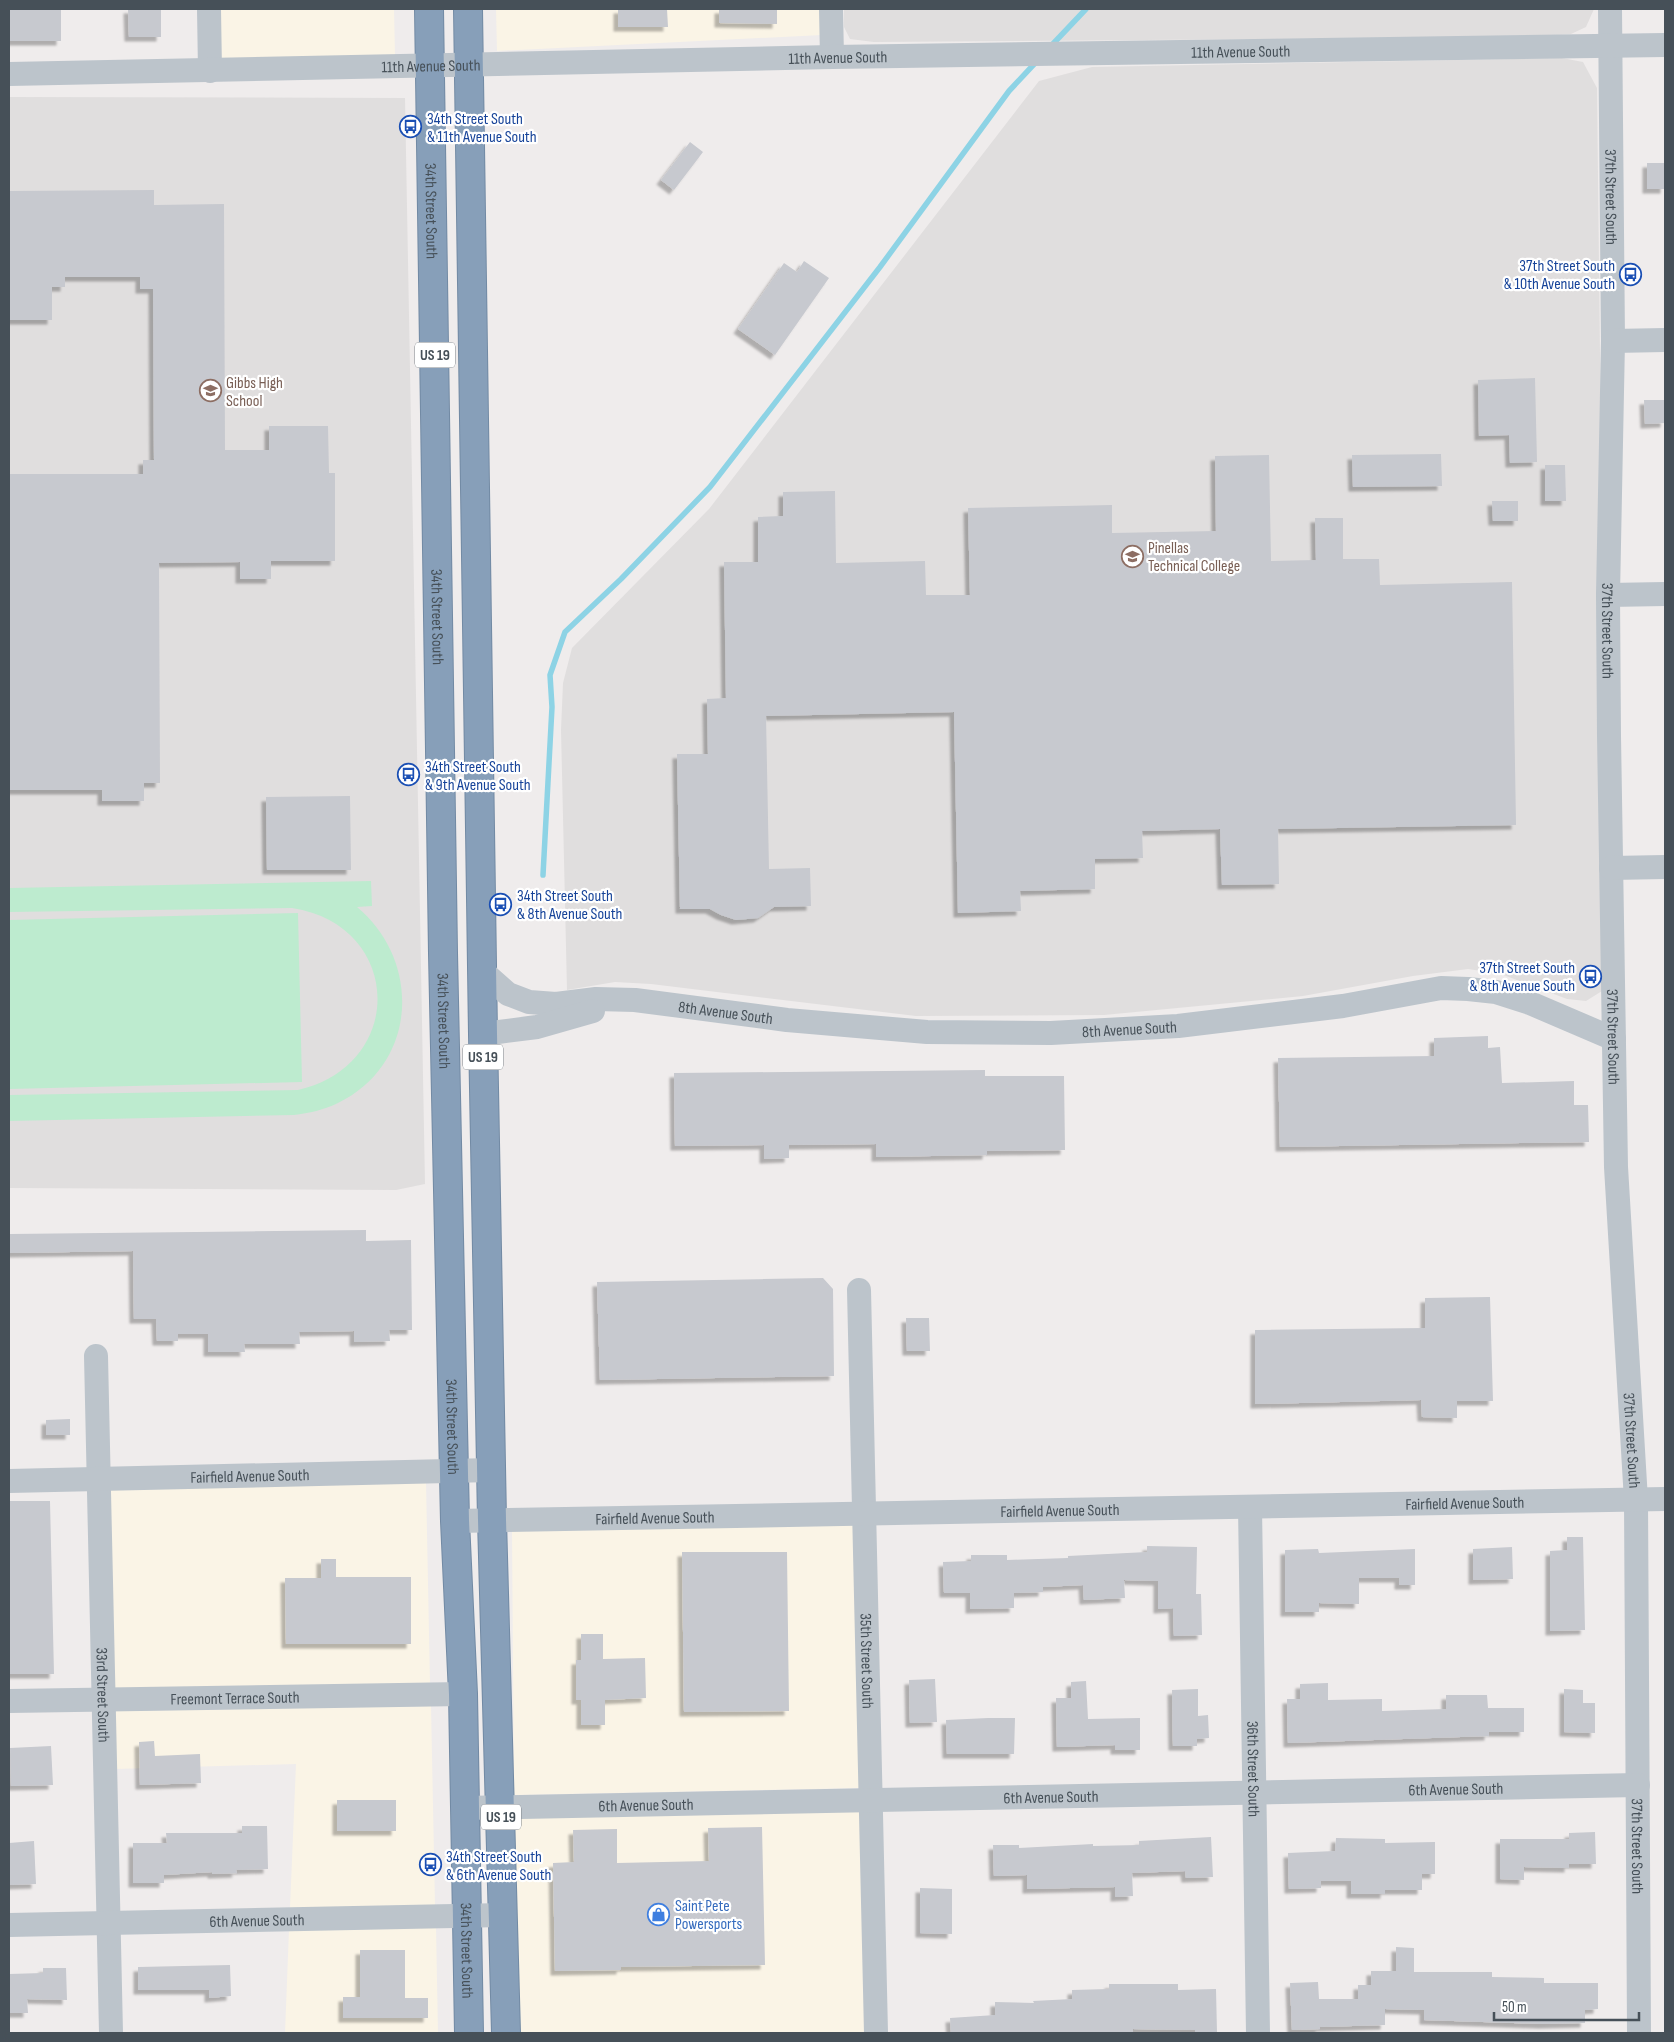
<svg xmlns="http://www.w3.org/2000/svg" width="1674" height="2042" viewBox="0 0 1674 2042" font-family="'Sofia Sans Condensed',sans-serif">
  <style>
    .commercial { fill: #faf4e6 }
    .education { fill: #e0dede }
    .green { fill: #bdebcf }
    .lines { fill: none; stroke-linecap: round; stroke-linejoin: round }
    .stream { stroke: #8dd3e5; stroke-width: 5.5 }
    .building { fill: #c7c9cf; filter: url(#shadow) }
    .highway-casing { stroke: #728aa4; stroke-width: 30 }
    .minor { stroke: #bcc4cb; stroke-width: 24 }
    .highway { stroke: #879fb9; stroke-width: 28 }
    .labels { text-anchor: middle; stroke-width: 4.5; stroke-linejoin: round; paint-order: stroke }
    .shield { fill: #fff; stroke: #7e848a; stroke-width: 1 }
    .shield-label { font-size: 15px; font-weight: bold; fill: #465058 }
    .street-label { font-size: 16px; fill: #465058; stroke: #fff }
    .transit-label { font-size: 16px; fill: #164399; stroke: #fff; text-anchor: start }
    .education-label { font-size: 16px; fill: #785e54; stroke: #fff; text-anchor: start }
    .shop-label { font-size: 16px; fill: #366cbe; stroke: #fff; text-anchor: start }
  </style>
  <defs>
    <filter id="shadow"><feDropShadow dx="-4.5" dy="4.5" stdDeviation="1" flood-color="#0004"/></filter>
  </defs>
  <rect width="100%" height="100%" fill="#efecec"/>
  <path class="commercial" d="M 219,9 L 394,9 L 395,55 L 220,59 Z
    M 496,9 L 821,9 L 822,35 L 497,51 Z
    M 426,1482 L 430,1684 L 113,1689 L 109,1490 Z
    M 854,1525 L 860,1788 L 514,1795 L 512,1531 Z
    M 431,1706 L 435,1905 L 290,1908 L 296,1764 L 115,1769 L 114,1711 Z
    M 861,1811 L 866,2033 L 517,2033 L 514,1818 Z
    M 436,1927 L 438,2033 L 285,2033 L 289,1930 Z"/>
  <path class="education" d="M 844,9 L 1594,9 L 1586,27 L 1571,34 L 1529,37 L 874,42 L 850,39 L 844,27 Z
    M 1562,58 L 1583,62 L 1597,88 L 1607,976 L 1602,991 L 1586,1001 L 1567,999 L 1501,974 L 1468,969 L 1413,976 L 1303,996 L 1104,1015 L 916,1016 L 651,984 L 615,982 L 567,990 L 561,730 L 563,683 L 572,648 L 709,509 L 1039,81 L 1092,67 Z
    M 9,97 L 405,98 L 425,1184 L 396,1190 L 9,1188 Z"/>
  <path class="green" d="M 371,881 L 372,906 L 357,907 C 422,961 418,1064 338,1103 C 324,1110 309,1113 294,1115 L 9,1121 L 9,1095 L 298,1090 C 407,1065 403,925 292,908 L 9,912 L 9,888 Z
    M 298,913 L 302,1082 L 9,1089 L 9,920 Z"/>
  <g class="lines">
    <path class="stream" d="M 1050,47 L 1086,9
      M 543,875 L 552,707 L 550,675 L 565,632 L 621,579 L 710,487 L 880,267 L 1009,91 L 1037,61"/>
  </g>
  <path class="building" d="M 9,9 L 61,9 L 61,41 L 9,41 Z
    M 128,9 L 161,9 L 161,37 L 129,37 Z
    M 618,9 L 667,9 L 668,27 L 618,27 Z
    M 719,9 L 777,9 L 777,24 L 719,23 Z
    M 690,142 L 703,152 L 674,190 L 661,180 Z
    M 1647,163 L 1665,163 L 1665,189 L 1647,189 Z
    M 154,190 L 154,205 L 224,204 L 225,450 L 269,450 L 269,426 L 328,426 L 329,473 L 335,473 L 335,561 L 271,561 L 271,579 L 240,579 L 240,562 L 159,563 L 160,783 L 144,783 L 144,801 L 102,801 L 102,790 L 9,790 L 9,474 L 143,474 L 143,460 L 154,460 L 153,289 L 140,289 L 140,277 L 65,277 L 65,287 L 52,287 L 52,320 L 9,320 L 9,191 Z
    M 804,261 L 829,278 L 775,355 L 738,329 L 784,263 L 797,272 Z
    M 1535,378 L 1537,462 L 1510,463 L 1509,435 L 1479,436 L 1478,380 Z
    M 1644,400 L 1665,400 L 1665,423 L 1645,424 Z
    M 1441,454 L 1442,486 L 1353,487 L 1352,455 Z
    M 1269,455 L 1271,561 L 1316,560 L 1315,518 L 1343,518 L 1343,559 L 1379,559 L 1380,585 L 1512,582 L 1516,825 L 1278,829 L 1279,884 L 1222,885 L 1220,829 L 1142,831 L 1143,858 L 1095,859 L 1095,889 L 1020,891 L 1021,911 L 958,913 L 954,712 L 766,716 L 769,869 L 810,868 L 811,906 L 774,907 L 758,918 L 736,920 L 721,915 L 710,909 L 680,909 L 677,754 L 708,754 L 707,699 L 726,698 L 724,562 L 758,562 L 758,517 L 783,516 L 783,492 L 835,491 L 836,563 L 925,561 L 926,595 L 970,595 L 968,508 L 1112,505 L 1112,533 L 1216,531 L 1215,456 Z
    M 1545,465 L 1565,465 L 1566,501 L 1545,501 Z
    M 1492,501 L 1518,501 L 1518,521 L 1493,521 Z
    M 350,796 L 351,870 L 267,870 L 266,797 Z
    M 1488,1036 L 1488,1048 L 1500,1047 L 1502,1083 L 1574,1081 L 1574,1105 L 1588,1105 L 1589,1142 L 1280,1147 L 1278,1058 L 1434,1056 L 1434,1038 Z
    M 985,1070 L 985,1076 L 1064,1076 L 1065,1150 L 987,1151 L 987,1155 L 876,1157 L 876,1144 L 789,1145 L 789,1158 L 764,1159 L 764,1145 L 675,1146 L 674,1073 Z
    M 366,1230 L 366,1241 L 411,1240 L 412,1330 L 389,1330 L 390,1341 L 354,1342 L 354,1331 L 299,1332 L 300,1344 L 244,1344 L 245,1352 L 208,1352 L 208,1334 L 178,1334 L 178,1341 L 157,1341 L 156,1319 L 134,1319 L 133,1251 L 9,1253 L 9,1234 Z
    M 823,1278 L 833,1289 L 834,1376 L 600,1380 L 597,1282 Z
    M 1490,1297 L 1493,1401 L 1457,1401 L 1457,1418 L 1422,1417 L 1421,1400 L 1255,1404 L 1255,1330 L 1425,1328 L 1425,1298 Z
    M 906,1318 L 929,1318 L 930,1351 L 907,1351 Z
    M 70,1419 L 70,1435 L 46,1435 L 46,1420 Z
    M 9,1501 L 50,1501 L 54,1674 L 9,1674 Z
    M 1567,1537 L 1583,1537 L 1585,1630 L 1550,1631 L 1550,1551 L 1567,1550 Z
    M 1147,1546 L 1197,1547 L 1196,1594 L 1201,1594 L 1202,1635 L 1174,1636 L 1173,1608 L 1158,1609 L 1158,1581 L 1124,1580 L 1125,1598 L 1084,1600 L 1083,1585 L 1043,1587 L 1043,1592 L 1014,1593 L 1014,1608 L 970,1609 L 970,1593 L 944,1593 L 943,1562 L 971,1561 L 971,1555 L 1007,1555 L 1007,1560 L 1068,1558 L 1068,1556 L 1147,1552 Z
    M 1512,1547 L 1513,1579 L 1473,1580 L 1473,1549 Z
    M 1318,1549 L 1319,1553 L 1415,1549 L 1415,1585 L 1399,1585 L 1399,1578 L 1359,1578 L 1359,1604 L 1319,1603 L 1319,1612 L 1285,1612 L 1285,1550 Z
    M 682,1552 L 787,1552 L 789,1711 L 684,1712 Z
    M 321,1559 L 336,1559 L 336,1577 L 411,1577 L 411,1644 L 286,1644 L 285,1578 L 321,1578 Z
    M 581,1634 L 603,1634 L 603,1659 L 645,1658 L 646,1698 L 605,1700 L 605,1725 L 581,1725 L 581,1700 L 576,1700 L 576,1660 L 581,1660 Z
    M 935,1679 L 937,1722 L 910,1723 L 909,1680 Z
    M 1086,1681 L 1088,1719 L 1140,1718 L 1140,1750 L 1115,1750 L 1115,1745 L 1057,1747 L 1056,1698 L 1071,1698 L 1071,1682 Z
    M 1328,1683 L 1328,1700 L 1382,1699 L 1382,1711 L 1446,1709 L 1446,1695 L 1487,1695 L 1488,1708 L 1524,1708 L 1524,1732 L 1489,1732 L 1489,1736 L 1288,1743 L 1287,1699 L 1300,1699 L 1300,1684 Z
    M 1198,1689 L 1198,1716 L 1208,1715 L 1209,1738 L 1197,1739 L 1197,1746 L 1173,1746 L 1172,1690 Z
    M 1564,1689 L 1583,1690 L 1583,1703 L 1595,1703 L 1595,1733 L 1564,1732 Z
    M 988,1718 L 1015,1718 L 1014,1754 L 947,1754 L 946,1720 Z
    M 154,1741 L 155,1756 L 200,1754 L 201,1783 L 140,1785 L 139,1742 Z
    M 51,1746 L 53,1785 L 11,1786 L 10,1748 Z
    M 337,1800 L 396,1800 L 396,1831 L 337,1831 Z
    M 242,1826 L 267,1826 L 268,1869 L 236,1870 L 237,1873 L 212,1874 L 212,1872 L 164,1875 L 164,1883 L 133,1883 L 133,1843 L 167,1843 L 166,1833 L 242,1833 Z
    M 762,1827 L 765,1965 L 621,1967 L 621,1970 L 555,1971 L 553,1863 L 574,1862 L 573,1830 L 617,1829 L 617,1863 L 709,1861 L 708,1828 Z
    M 1595,1832 L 1596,1864 L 1569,1864 L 1569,1868 L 1524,1867 L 1524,1880 L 1500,1879 L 1500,1839 L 1569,1839 L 1569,1833 Z
    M 1211,1837 L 1213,1877 L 1186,1878 L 1185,1871 L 1132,1873 L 1133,1896 L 1115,1897 L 1115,1887 L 1027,1889 L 1027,1875 L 994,1876 L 993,1845 L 1019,1845 L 1019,1848 L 1093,1844 L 1093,1846 L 1139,1845 L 1139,1841 Z
    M 1336,1838 L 1385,1839 L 1385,1843 L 1435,1842 L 1435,1874 L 1422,1874 L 1422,1890 L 1385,1890 L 1385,1894 L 1351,1894 L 1351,1881 L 1321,1881 L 1321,1888 L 1289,1889 L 1288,1853 L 1335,1851 Z
    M 34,1841 L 36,1884 L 9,1885 L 9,1843 Z
    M 920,1888 L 952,1889 L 952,1934 L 920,1933 Z
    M 1396,1947 L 1414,1948 L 1414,1972 L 1492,1972 L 1492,1977 L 1544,1978 L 1544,1983 L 1598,1983 L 1598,2009 L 1585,2010 L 1585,2023 L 1543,2024 L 1424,2020 L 1424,2010 L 1385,2009 L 1385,2025 L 1320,2027 L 1320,2029 L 1292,2030 L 1290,1983 L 1318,1982 L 1319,1999 L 1358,1999 L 1358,1985 L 1371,1985 L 1371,1971 L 1396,1971 Z
    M 360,1950 L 405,1950 L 405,1998 L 428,1998 L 428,2018 L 343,2018 L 343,1997 L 360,1997 Z
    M 230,1965 L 231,1996 L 209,1998 L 209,1990 L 138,1990 L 138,1967 Z
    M 43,1968 L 66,1968 L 67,2000 L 27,1999 L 28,2013 L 9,2013 L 9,1974 L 43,1973 Z
    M 1109,1984 L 1178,1984 L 1178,1990 L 1216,1989 L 1217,2033 L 1195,2033 L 1195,2030 L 1133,2029 L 1133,2033 L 951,2033 L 950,2018 L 995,2015 L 995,2002 L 1034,2003 L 1033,2001 L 1072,1999 L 1072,1990 L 1109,1989 Z"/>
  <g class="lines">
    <defs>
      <g id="highway">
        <path id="s12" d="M 429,9 L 443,953 L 455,1521 L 463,1694 L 469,2033"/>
        <path d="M 468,9 L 483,1034 L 492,1520 L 506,2033"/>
      </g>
    </defs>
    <use href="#highway" class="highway-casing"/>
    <g class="minor">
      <path d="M 209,9 L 210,71"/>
      <path d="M 831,9 L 832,57"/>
      <path id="s1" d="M 1610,9 L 1613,341 L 1608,595 L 1609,736 L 1616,1167 L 1636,1500 L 1639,2033"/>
      <path id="s2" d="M 9,74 L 832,57 L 1665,45"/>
      <path d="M 1613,341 L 1665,340"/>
      <path d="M 1608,595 L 1665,594"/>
      <path d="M 1611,868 L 1665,867"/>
      <path id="s3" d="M 482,971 L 508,994 L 529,1002 L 556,1004 L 596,999 L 635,1000 L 787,1020 L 927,1032 L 1051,1033 L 1178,1026 L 1343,1006 L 1441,988 L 1468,989 L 1496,992 L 1530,1003 L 1614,1039"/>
      <path d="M 483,1034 L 537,1027 L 593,1011"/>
      <path id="s4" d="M 859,1290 L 876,2033"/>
      <path id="s5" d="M 96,1356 L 111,2033"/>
      <path id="s6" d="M 9,1481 L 492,1470"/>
      <path id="s7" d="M 1250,1507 L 1258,2033"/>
      <path id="s8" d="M 455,1521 L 1665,1499"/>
      <path id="s9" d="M 9,1701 L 463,1694"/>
      <path id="s10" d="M 465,1808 L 1638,1785"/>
      <path id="s11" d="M 9,1925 L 504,1915"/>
    </g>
    <use href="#highway" class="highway"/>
  </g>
  <defs>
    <symbol id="bus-ring" viewBox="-11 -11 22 22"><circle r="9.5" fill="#fff" stroke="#1a4fb4" stroke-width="1.5"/><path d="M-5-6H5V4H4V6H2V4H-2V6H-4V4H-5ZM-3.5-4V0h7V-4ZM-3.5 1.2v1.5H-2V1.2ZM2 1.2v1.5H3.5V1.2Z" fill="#1a4fb4"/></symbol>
    <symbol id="school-ring" viewBox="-11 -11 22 22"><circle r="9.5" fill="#fff" stroke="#8d6e63" stroke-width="1.5"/><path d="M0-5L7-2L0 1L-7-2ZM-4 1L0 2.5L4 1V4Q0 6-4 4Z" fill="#8d6e63"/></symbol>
    <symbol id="university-ring" viewBox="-11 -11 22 22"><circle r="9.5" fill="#fff" stroke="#8d6e63" stroke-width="1.5"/><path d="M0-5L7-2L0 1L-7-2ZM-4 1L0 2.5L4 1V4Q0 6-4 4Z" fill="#8d6e63"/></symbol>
    <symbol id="shop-ring" viewBox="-11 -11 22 22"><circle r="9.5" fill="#fff" stroke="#3f7fe0" stroke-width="1.5"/><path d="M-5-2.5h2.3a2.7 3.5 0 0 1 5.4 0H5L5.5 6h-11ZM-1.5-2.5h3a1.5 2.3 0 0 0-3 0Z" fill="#3f7fe0"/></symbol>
  </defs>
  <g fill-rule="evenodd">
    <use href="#bus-ring" x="398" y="114" width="25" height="25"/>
    <use href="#bus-ring" x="1618" y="262" width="25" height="25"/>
    <use href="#school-ring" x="198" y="378" width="25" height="25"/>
    <use href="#university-ring" x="1120" y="544" width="25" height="25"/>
    <use href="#bus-ring" x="396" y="762" width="25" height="25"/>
    <use href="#bus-ring" x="488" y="892" width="25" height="25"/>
    <use href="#bus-ring" x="1578" y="964" width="25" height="25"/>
    <use href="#bus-ring" x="418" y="1852" width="25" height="25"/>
    <use href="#shop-ring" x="646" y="1902" width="25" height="25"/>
  </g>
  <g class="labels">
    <g class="shield">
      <rect x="415" y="342.5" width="40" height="25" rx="4"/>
      <rect x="463" y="1044.5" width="40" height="25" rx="4"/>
      <rect x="481" y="1804.5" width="40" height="25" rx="4"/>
    </g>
    <g class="shield-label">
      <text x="435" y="360">US 19</text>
      <text x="483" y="1062">US 19</text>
      <text x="501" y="1822">US 19</text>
    </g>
    <g class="street-label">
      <text dy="6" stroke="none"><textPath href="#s2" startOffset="1232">11th Avenue South</textPath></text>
      <text dy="6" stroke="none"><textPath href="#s2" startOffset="829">11th Avenue South</textPath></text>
      <text dy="6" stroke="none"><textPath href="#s2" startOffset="422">11th Avenue South</textPath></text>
      <text dy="6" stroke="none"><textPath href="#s1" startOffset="188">37th Street South</textPath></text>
      <text dy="6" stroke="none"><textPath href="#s12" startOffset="202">34th Street South</textPath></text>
      <text dy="6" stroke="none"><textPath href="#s12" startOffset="608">34th Street South</textPath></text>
      <text dy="6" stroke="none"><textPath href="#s1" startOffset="622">37th Street South</textPath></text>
      <text dy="6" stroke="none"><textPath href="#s3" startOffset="255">8th Avenue South</textPath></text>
      <text dy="6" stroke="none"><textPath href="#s12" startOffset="1012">34th Street South</textPath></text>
      <text dy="6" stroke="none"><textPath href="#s3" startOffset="660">8th Avenue South</textPath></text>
      <text dy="6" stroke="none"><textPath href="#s1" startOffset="1028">37th Street South</textPath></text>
      <text dy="6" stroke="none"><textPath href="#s12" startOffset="1418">34th Street South</textPath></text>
      <text dy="6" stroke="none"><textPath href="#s1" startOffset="1432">37th Street South</textPath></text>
      <text dy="6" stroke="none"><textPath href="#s6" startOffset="241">Fairfield Avenue South</textPath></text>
      <text dy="6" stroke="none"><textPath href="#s8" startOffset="1010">Fairfield Avenue South</textPath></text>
      <text dy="6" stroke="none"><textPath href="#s8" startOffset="605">Fairfield Avenue South</textPath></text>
      <text dy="6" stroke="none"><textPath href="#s8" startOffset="200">Fairfield Avenue South</textPath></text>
      <text dy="6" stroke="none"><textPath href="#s4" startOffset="371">35th Street South</textPath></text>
      <text dy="6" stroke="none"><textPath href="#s5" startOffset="339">33rd Street South</textPath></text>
      <text dy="6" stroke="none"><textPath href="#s9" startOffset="226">Freemont Terrace South</textPath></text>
      <text dy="6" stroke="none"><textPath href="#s7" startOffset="262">36th Street South</textPath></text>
      <text dy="6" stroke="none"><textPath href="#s10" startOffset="991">6th Avenue South</textPath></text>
      <text dy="6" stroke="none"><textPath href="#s10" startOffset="586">6th Avenue South</textPath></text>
      <text dy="6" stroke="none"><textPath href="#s10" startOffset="181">6th Avenue South</textPath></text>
      <text dy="6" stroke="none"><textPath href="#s1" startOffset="1838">37th Street South</textPath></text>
      <text dy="6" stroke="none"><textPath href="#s11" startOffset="248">6th Avenue South</textPath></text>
      <text dy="6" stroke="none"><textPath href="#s12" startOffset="1942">34th Street South</textPath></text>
    </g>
    <g class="transit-label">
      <text x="427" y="124">34th Street South<tspan x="427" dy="18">&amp; 11th Avenue South</tspan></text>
      <text x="1615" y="271" text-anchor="end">37th Street South<tspan x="1615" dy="18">&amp; 10th Avenue South</tspan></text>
      <text x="425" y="772">34th Street South<tspan x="425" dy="18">&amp; 9th Avenue South</tspan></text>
      <text x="517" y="901">34th Street South<tspan x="517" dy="18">&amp; 8th Avenue South</tspan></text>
      <text x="1575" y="973" text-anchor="end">37th Street South<tspan x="1575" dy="18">&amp; 8th Avenue South</tspan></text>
      <text x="446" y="1862">34th Street South<tspan x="446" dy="18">&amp; 6th Avenue South</tspan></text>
    </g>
    <g class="education-label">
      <text x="226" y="388">Gibbs High<tspan x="226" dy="18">School</tspan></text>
      <text x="1148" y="553">Pinellas<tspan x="1148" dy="18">Technical College</tspan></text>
    </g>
    <g class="shop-label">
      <text x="675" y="1911">Saint Pete<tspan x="675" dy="18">Powersports</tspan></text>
    </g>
  </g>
  <rect width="1674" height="2042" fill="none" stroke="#465058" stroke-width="20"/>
  <path d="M1494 2012v8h145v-8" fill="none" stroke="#465058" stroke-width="2.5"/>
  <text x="1502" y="2012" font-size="15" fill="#465058" stroke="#ffffff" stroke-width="4" paint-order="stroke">50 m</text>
</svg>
